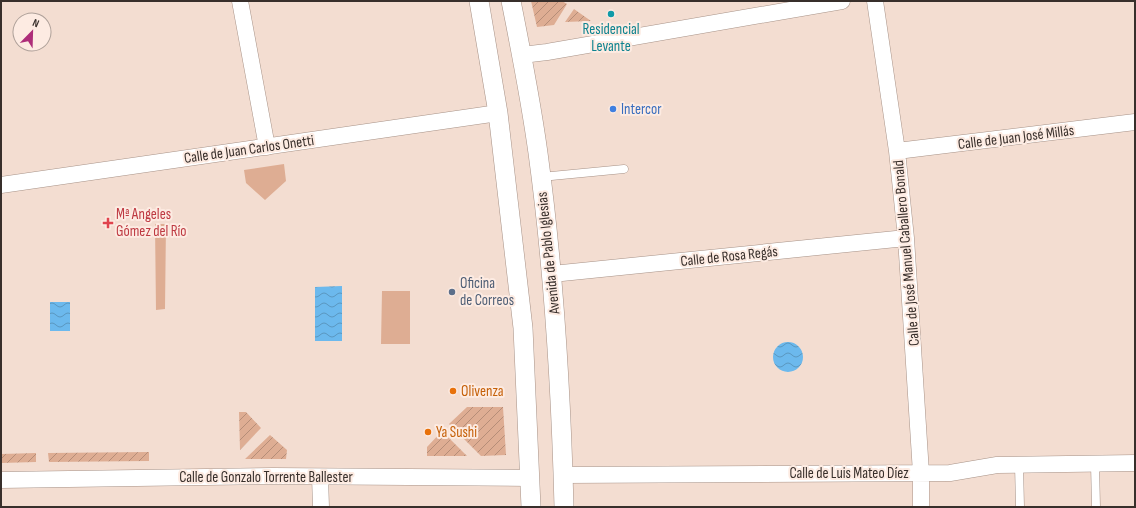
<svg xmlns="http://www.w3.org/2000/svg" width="1136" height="508" viewBox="0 0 1136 508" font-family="'Sofia Sans Condensed',sans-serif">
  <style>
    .park { fill: #dead93 }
    .garden { fill: url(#garden-furrows) }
    .water { fill: url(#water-waves) }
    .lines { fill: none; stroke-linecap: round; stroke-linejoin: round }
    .service-casing { stroke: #a79287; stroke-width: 9 }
    .minor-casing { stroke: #a79287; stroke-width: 17 }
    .tertiary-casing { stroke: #a79287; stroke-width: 20 }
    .service { stroke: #fff; stroke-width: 8 }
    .minor { stroke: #fff; stroke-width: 16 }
    .tertiary { stroke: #fff; stroke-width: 19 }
    .culture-dot { fill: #0f9aa8; stroke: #fdebe2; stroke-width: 1.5 }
    .shop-dot { fill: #3f7fe0; stroke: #fdebe2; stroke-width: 1.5 }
    .health-dot { fill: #e0444e; stroke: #fdebe2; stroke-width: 1.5 }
    .service-dot { fill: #5c6f8a; stroke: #fdebe2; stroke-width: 1.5 }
    .food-dot { fill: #e8710a; stroke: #fdebe2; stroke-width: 1.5 }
    .labels { text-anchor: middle; stroke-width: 4; stroke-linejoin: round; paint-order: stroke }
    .culture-label { font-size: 15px; fill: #0d838f; stroke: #fdebe2 }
    .shop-label { font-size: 15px; fill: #366cbe; stroke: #fdebe2; text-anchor: start }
    .street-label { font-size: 15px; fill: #382f2b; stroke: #fdebe2 }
    .health-label { font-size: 15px; fill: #be3a42; stroke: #fdebe2; text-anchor: start }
    .service-label { font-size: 15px; fill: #4e5e75; stroke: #fdebe2; text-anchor: start }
    .food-label { font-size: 15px; fill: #c56008; stroke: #fdebe2; text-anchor: start }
  </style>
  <defs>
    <pattern id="garden-furrows" width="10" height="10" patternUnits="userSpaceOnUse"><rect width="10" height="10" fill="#dead93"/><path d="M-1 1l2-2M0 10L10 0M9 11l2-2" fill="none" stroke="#b58d78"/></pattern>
    <pattern id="water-waves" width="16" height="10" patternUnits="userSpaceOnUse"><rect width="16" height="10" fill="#6cb9ed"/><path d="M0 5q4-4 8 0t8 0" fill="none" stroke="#5a97c0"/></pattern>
  </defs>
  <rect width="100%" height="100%" fill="#f3ddd1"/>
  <path class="park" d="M 284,164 L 286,181 L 265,200 L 246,183 L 244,170 Z
    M 155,224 L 166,224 L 165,309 L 156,310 Z
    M 382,291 L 410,291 L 410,344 L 381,344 Z"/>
  <path class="garden" d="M 531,1 L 562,1 L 567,4 L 554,25 L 537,27 Z
    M 574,9 L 591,21 L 565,22 Z
    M 467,407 L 503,407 L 506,455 L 481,456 L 449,424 Z
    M 239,412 L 246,412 L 261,428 L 240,450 Z
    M 442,431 L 467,456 L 427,456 L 427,447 Z
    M 270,435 L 287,450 L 286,459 L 245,459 Z
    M 149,452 L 149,461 L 49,462 L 48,453 Z
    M 36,453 L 36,462 L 1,463 L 1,454 Z"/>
  <path class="water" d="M 342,286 L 342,341 L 315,341 L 315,287 Z
    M 50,302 L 70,302 L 70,331 L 50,331 Z
    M773 357a15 15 0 1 1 30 0a15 15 0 1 1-30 0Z"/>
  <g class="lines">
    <defs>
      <path id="service" d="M 541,177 L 624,169
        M 1095,464 L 1096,507
        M 1019,465 L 1020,507"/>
      <path id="minor" d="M 240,1 L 267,147
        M 875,1 L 897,151 L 906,238 L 921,473 L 921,507
        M 522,55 L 547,52 L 842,1
        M 897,151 L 1135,122
        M 1,185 L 498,113
        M 552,274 L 906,238
        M 563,475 L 950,473 L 997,465 L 1135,463
        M 320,477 L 321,507
        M 1,480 L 273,476 L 530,478"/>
      <path id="tertiary" d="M 479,1 L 498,113 L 523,328 L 531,507
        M 511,1 C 521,51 531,102 538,153 C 554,271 561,389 564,507"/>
    </defs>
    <use href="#service" class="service-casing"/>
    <use href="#minor" class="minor-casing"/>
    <use href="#tertiary" class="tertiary-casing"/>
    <use href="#service" class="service"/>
    <use href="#minor" class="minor"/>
    <use href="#tertiary" class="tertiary"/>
  </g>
  <circle class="culture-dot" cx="611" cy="14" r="4"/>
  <circle class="shop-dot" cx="613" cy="109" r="4"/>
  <path class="health-dot" d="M106 217h4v4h4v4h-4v4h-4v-4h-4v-4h4z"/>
  <circle class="service-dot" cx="452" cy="292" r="4"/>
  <g class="food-dot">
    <circle cx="453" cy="391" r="4"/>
    <circle cx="428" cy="432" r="4"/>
  </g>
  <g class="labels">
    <g class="culture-label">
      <text x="611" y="34">Residencial<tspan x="611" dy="17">Levante</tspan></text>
    </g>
    <g class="shop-label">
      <text x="621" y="114">Intercor</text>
    </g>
    <g class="street-label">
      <text transform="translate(1016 137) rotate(-7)" y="5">Calle de Juan José Millás</text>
      <text transform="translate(249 149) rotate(-8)" y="5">Calle de Juan Carlos Onetti</text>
      <text transform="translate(548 253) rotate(-96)" y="5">Avenida de Pablo Iglesias</text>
      <text transform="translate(906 253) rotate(-95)" y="5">Calle de José Manuel Caballero Bonald</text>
      <text transform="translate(729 256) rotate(-6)" y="5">Calle de Rosa Regás</text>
      <text x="849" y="478">Calle de Luis Mateo Díez</text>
      <text x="266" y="482">Calle de Gonzalo Torrente Ballester</text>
    </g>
    <g class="health-label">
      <text x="116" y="219">Mª Angeles<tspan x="116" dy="17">Gómez del Río</tspan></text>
    </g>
    <g class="service-label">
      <text x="460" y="288">Oficina<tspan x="460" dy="17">de Correos</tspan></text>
    </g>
    <g class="food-label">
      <text x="461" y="396">Olivenza</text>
      <text x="436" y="437">Ya Sushi</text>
    </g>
  </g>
  <rect width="1136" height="508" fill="none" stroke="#382f2b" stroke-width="4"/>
  <g transform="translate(32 32) rotate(23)"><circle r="19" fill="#fdebe2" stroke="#aea099"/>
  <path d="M0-3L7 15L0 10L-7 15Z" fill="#ae2d79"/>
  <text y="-6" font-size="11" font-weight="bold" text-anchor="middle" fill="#382f2b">N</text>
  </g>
</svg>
